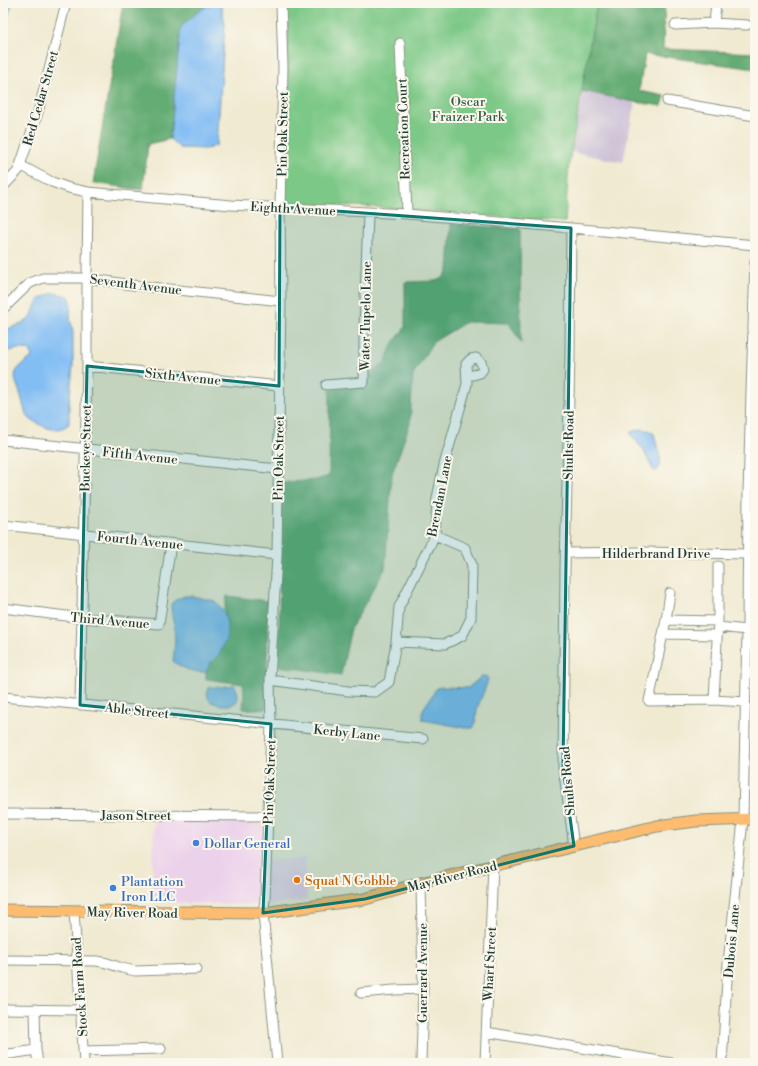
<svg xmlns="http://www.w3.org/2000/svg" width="758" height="1066" viewBox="0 0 758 1066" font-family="'Libre Bodoni',serif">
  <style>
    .built { fill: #ecd1eb }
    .industrial { fill: #cbbfd5 }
    .green { fill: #7bc886; stroke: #4d825d }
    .forest { fill: #64ac73; stroke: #427454 }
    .water { fill: #82bdf4; stroke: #507d94 }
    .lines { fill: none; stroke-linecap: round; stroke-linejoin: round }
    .minor-casing { stroke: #889482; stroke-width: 11 }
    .major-casing { stroke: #889482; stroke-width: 13 }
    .minor { stroke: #fff; stroke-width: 9 }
    .major { stroke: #fdbc6f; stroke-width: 11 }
    .marked { fill: #0f766e; fill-opacity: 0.2; stroke: #0f766e; stroke-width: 3; stroke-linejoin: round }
    .shop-dot { fill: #3f7fe0; stroke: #fbf7ec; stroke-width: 1.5 }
    .food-dot { fill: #e8710a; stroke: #fbf7ec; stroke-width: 1.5 }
    .labels { text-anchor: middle; stroke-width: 4; stroke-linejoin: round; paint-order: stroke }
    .street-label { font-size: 13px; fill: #1f3d34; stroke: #fbf7ec }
    .park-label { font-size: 13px; fill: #366048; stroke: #fbf7ec }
    .shop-label { font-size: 13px; fill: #366cbe; stroke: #fbf7ec; text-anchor: start }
    .food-label { font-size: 13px; fill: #c56008; stroke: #fbf7ec; text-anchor: start }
  </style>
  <rect width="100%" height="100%" fill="#fbf7ec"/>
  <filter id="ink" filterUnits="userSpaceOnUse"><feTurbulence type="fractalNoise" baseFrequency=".025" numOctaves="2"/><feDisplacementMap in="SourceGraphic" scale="8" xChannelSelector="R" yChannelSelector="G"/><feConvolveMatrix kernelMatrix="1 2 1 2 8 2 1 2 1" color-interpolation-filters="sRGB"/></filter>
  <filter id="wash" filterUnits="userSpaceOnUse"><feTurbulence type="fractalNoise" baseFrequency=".012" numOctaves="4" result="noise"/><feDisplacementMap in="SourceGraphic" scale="16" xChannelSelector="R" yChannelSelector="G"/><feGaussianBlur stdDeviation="0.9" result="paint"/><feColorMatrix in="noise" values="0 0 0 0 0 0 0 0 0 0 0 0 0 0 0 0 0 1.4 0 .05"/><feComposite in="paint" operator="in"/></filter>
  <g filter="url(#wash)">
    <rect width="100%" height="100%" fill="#f0ead1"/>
    <path class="built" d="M 154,819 L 264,824 L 264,861 L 306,858 L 307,900 L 269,905 L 152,902 Z"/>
    <path class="industrial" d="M 582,91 L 635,102 L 623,162 L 571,152 Z"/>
    <path class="green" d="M 287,3 L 597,3 L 569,163 L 565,222 L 376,207 L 286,203 L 285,200 L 288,61 Z"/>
    <path class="forest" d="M 123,3 L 222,3 L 221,4 L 216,3 L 181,27 L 170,139 L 148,144 L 143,190 L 93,183 Z
      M 597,3 L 665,3 L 663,49 L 755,53 L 755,69 L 645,54 L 639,91 L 665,96 L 662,106 L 635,102 L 582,91 Z
      M 451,224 L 520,229 L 521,343 L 509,323 L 466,322 L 432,343 L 413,375 L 410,423 L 392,474 L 385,569 L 351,628 L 341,675 L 279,666 L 280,483 L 316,480 L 329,476 L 330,390 L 367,385 L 372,372 L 385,362 L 392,345 L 405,327 L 405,282 L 435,281 L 443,278 L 448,270 Z
      M 227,596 L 268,601 L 266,709 L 243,709 L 244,692 L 243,684 L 206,679 L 206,672 L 210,663 L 220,653 L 227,624 L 224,612 Z"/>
    <path class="water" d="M 3,3 L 12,3 L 3,35 Z
      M 216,3 L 221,4 L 225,24 L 222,69 L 217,145 L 210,148 L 204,149 L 180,148 L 170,139 L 181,27 C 192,18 201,6 216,3 Z
      M 53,293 L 68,296 L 71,300 L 70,318 L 73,331 L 73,365 L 69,405 L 69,424 C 57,433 47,429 35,422 C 33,421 31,420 30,419 C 23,412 23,401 20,393 C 18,386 13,379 16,372 C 19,366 27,361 32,357 L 30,350 C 23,349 18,348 11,351 L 3,349 L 3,331 C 11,327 22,325 29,319 C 34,314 34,307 37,302 C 41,297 48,295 53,293 Z
      M 642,429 L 651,431 L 654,434 L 660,457 L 660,466 L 657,471 L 653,470 L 643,449 L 631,435 L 631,432 Z
      M 185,596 L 192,596 L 215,601 L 224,612 L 227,624 L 226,639 L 220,653 L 210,663 L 206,672 C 195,673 182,669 173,661 C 174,650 176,639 174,627 C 173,620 171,612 171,604 L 177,599 Z
      M 486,676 L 488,679 C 486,688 481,697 478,706 C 475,715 478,720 473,728 L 467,728 L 423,720 C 421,710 423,709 428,702 C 431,698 434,693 436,688 L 442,687 L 468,688 L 481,677 Z
      M 234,685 C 238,690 241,701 233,704 C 229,706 221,705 217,704 C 217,704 211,702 211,702 C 208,700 207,694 207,691 L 210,687 C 218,688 226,686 234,685 Z"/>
  </g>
  <g filter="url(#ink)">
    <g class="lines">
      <defs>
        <path id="minor" d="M 714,23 L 716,3
          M 675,25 L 714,23 L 747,25
          M 400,43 L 407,214
          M 667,101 L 755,116
          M 20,165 L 52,182 L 69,188 L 88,192 L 231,205 L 407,214 L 571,228 L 755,245
          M 3,187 L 18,171 L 37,116 L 66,3
          M 571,228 L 570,355 L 565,569 L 563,767 L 574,846
          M 3,309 L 30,283 L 43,278 L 87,278 L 132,285 L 281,301
          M 87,366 L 279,386
          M 326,385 L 364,382 L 364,329 L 368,213
          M 3,440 L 278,469
          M 3,525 L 277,555
          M 565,553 L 642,552 L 747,554
          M 670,593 L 666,620 L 649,701 L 714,700 L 745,702
          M 3,608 L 82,618 L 159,624 L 171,544
          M 666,620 L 718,621
          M 718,627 L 747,630
          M 663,634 L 717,635
          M 396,642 L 445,644 L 462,636 L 471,618 L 472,565 L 465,548 L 435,535
          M 270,680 L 348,691 L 375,692 L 389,682 L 396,642 L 399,607 L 435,535 L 437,498 L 444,465 L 467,384 L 466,364 L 471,359 L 476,358 L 481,362 L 483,369 L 480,373 L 473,375 L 467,375
          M 3,697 L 423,739
          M 714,700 L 718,621 L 718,566
          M 80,705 L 87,366 L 87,278 L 88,192
          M 3,814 L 268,816
          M 74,911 L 84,1063
          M 3,960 L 97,961 L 107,963 L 122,968 L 135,971 L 197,969
          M 361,993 L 394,990 L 423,989
          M 3,1009 L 80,1010
          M 35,1009 L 36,1050 L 38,1063
          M 486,1032 L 672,1063
          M 83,1051 L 161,1049
          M 3,1053 L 10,1054 L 36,1050
          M 277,1063 L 263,913 L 265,900 L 271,724 L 270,680 L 277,555 L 281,301 L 280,207 L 283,68 L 281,3
          M 421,1063 L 423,989 L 421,883
          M 485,1063 L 493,865
          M 722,1063 L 728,964 L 743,820 L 747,630 L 748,493 L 755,261"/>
        <path id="major" d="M 3,910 L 263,913 L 365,899 L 421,883 L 657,826 L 696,821 L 755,819"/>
      </defs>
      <use href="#minor" class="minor-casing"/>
      <use href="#major" class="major-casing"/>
      <use href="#minor" class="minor"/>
      <use href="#major" class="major"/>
    </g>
  </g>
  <path class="marked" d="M 280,207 L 571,228 L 563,767 L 574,846 L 365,899 L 263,913 L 271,724 L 80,705 L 87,366 L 279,386 Z"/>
  <g class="shop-dot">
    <circle cx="196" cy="843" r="4"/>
    <circle cx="113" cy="888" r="4"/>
  </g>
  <circle class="food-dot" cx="297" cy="880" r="4"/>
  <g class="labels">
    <g class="street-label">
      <text transform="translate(40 98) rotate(-74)" y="5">Red Cedar Street</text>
      <text transform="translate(403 129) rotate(-92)" y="5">Recreation Court</text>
      <text transform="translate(282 134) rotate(-89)" y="5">Pin Oak Street</text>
      <text transform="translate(293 208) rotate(3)" y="5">Eighth Avenue</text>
      <text transform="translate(136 284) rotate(7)" y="5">Seventh Avenue</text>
      <text transform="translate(365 316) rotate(-89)" y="5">Water Tupelo Lane</text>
      <text transform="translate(183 376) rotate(6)" y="5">Sixth Avenue</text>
      <text transform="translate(568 445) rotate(-89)" y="5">Shults Road</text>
      <text transform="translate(85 448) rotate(-89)" y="5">Buckeye Street</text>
      <text transform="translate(140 455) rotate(6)" y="5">Fifth Avenue</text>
      <text transform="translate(278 458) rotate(-89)" y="5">Pin Oak Street</text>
      <text transform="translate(439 496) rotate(-79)" y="5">Brendan Lane</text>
      <text transform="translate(140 540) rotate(6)" y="5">Fourth Avenue</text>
      <text x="656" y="558">Hilderbrand Drive</text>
      <text transform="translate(110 620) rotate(5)" y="5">Third Avenue</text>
      <text transform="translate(137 710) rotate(6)" y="5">Able Street</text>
      <text transform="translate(347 732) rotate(6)" y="5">Kerby Lane</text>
      <text transform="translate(567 781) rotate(-95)" y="5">Shults Road</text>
      <text transform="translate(269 782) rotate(-88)" y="5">Pin Oak Street</text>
      <text x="136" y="820">Jason Street</text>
      <text transform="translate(452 876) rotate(-14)" y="5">May River Road</text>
      <text transform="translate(132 912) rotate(1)" y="5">May River Road</text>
      <text transform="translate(731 941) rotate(-85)" y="5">Dubois Lane</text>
      <text transform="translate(489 964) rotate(-87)" y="5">Wharf Street</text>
      <text transform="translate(422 973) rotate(-90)" y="5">Guerrard Avenue</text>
      <text transform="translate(79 987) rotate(-94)" y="5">Stock Farm Road</text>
    </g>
    <g class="park-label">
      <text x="468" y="106">Oscar<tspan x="468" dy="15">Fraizer Park</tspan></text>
    </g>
    <g class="shop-label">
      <text x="204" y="848">Dollar General</text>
      <text x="121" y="886">Plantation<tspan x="121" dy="15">Iron LLC</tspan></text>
    </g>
    <g class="food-label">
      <text x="305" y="885">Squat N Gobble</text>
    </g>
  </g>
  <rect width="758" height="1066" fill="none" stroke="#fbf7ec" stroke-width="16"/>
</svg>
